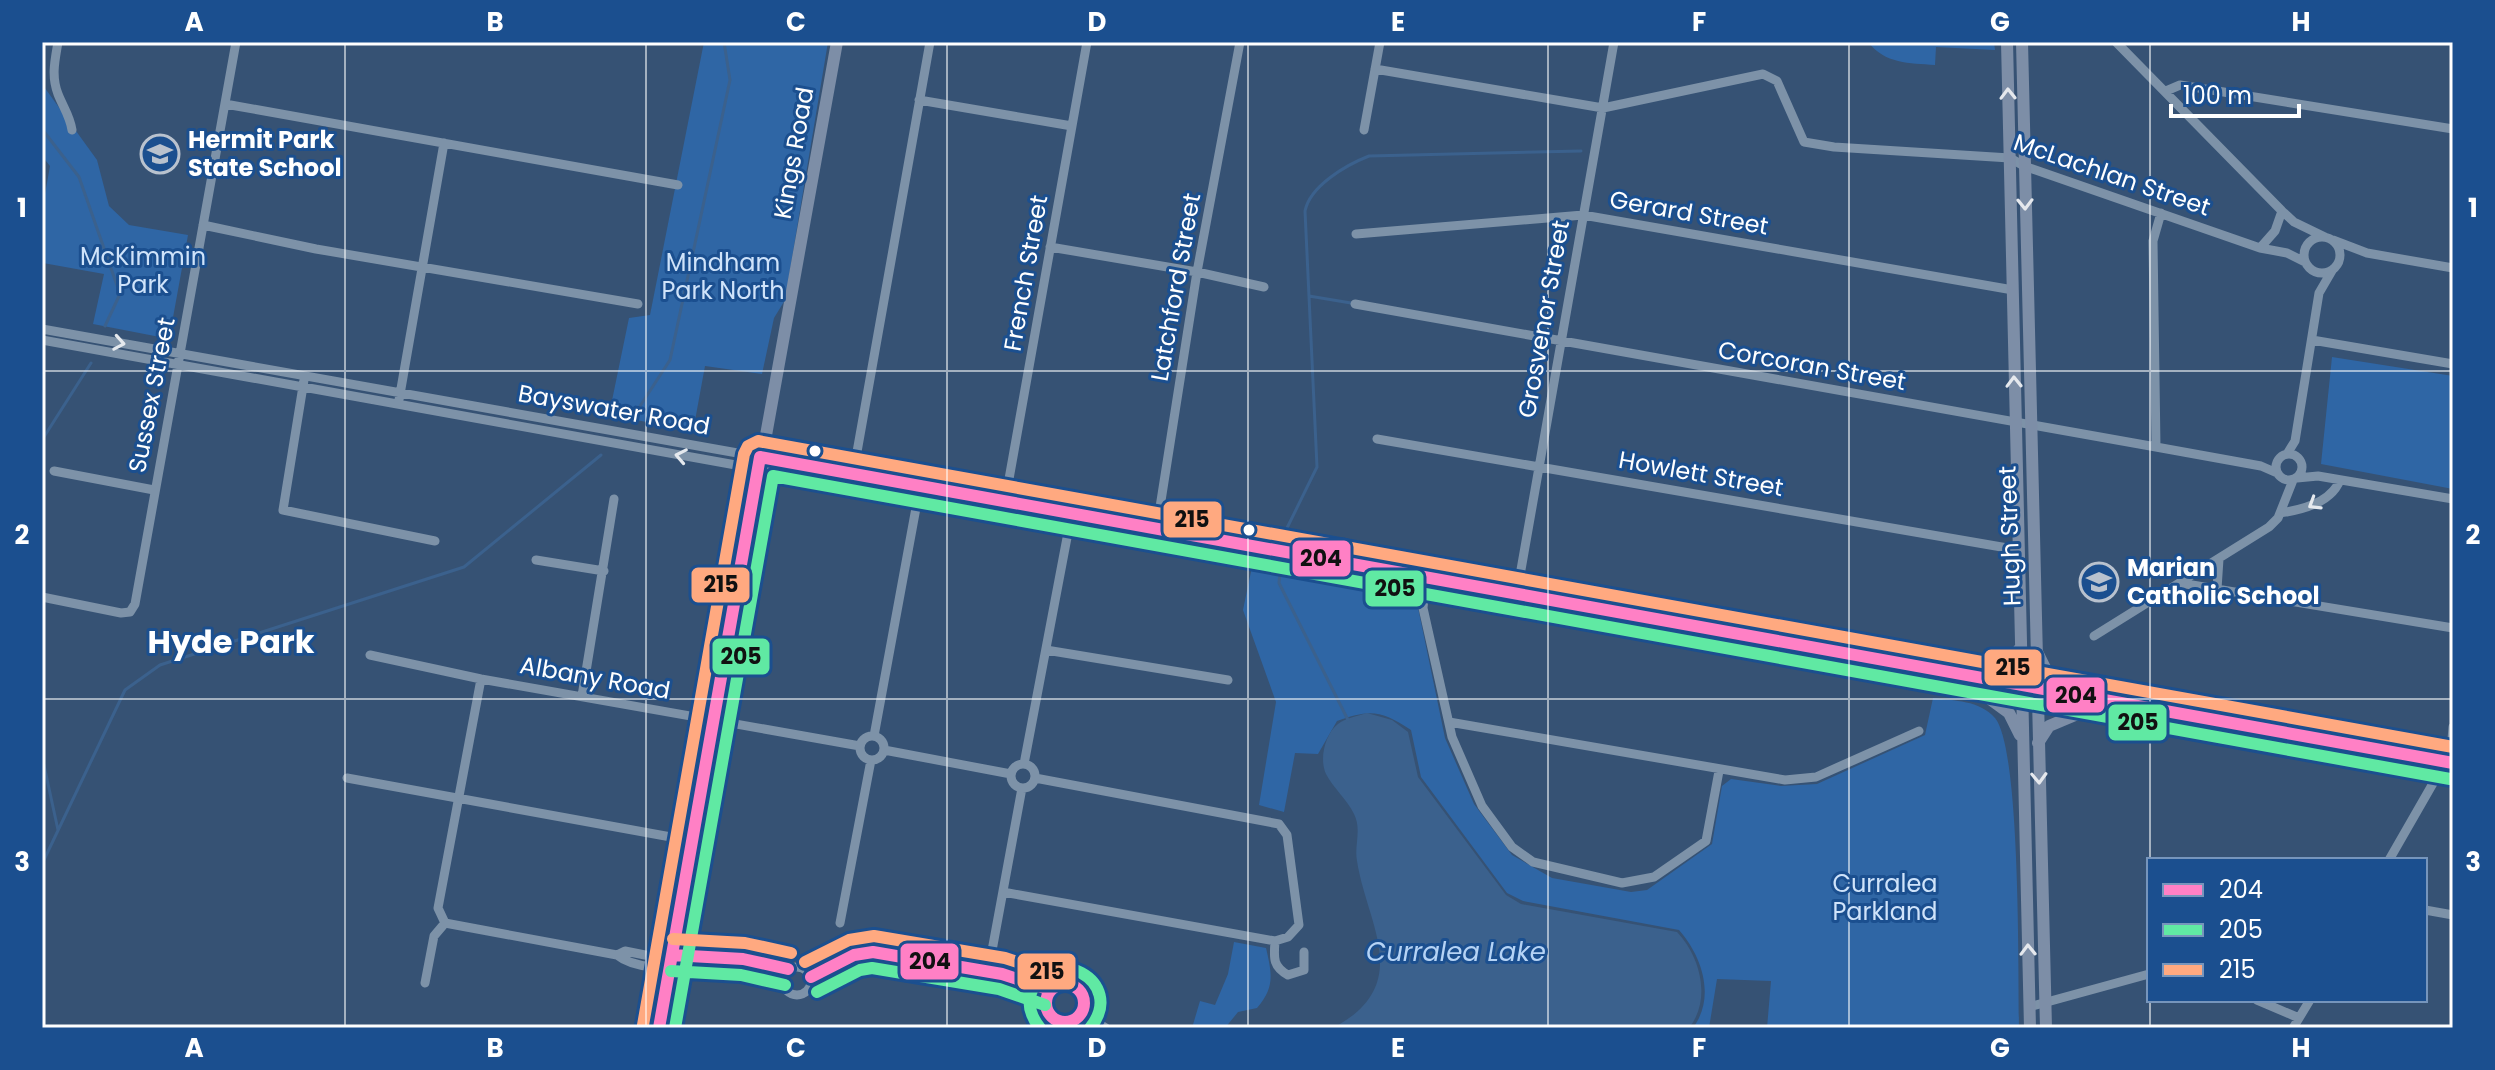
<svg xmlns="http://www.w3.org/2000/svg" width="2495" height="1070" viewBox="0 0 2495 1070" font-family="Poppins,sans-serif">
  <style>
    .green { fill: #2f66a5 }
    .water { fill: #3b618d }
    .lines { fill: none; stroke-linecap: round; stroke-linejoin: round }
    .stream { stroke: #3b618d; stroke-width: 3 }
    .minor { stroke: #7d92a8; stroke-width: 9 }
    .major { stroke: #7d8ea7; stroke-width: 12 }
    .bus-1-casing { stroke: #1b4f8f; stroke-width: 18 }
    .bus-2-casing { stroke: #1b4f8f; stroke-width: 18 }
    .bus-3-casing { stroke: #1b4f8f; stroke-width: 18 }
    .bus-1 { stroke: #ff80c5; stroke-width: 12 }
    .bus-2 { stroke: #60e9a3; stroke-width: 12 }
    .bus-3 { stroke: #ffa980; stroke-width: 12 }
    .oneway { stroke: #e5e8ed }
    .oneway2 { stroke: #e5e9ee }
    .grid { fill: none; stroke: #fff; stroke-width: 2; stroke-opacity: 0.55 }
    .bus-dot { fill: #fff; stroke: #1b4f8f; stroke-width: 3 }
    .labels { text-anchor: middle; stroke-width: 6; stroke-linejoin: round; paint-order: stroke }
    .poi-label { font-size: 24px; font-weight: bold; fill: #fff; stroke: #1b4f8f; text-anchor: start }
    .street-label { font-size: 24px; fill: #fff; stroke: #1b4f8f }
    .park-label { font-size: 24px; fill: #cfe3fa; stroke: #1b4f8f }
    .water-label { font-size: 26px; font-style: italic; fill: #b5d3f5; stroke: #1b4f8f }
    .district-label { font-size: 32px; font-weight: bold; fill: #fff; stroke: #1b4f8f }
    .line-badge { stroke: #1b4f8f; stroke-width: 3 }
    .pale-badge-label { font-size: 22px; text-anchor: middle; font-weight: bold; fill: #111 }
    .neatline { fill: none; stroke: #fff; stroke-width: 3 }
    .grid-label { font-size: 26px; text-anchor: middle; font-weight: bold; fill: #fff }
  </style>
  <rect width="100%" height="100%" fill="#365274"/>
  <path class="green" d="M 704,42 L 828,42 L 785,300 L 774,318 L 762,374 L 705,366 L 694,426 L 690,430 L 609,415 L 629,318 L 650,315 Z
    M 1868,42 L 1994,42 L 1995,50 L 1936,47 L 1935,65 C 1909,63 1885,64 1868,42 Z
    M 42,84 L 97,160 L 109,206 L 129,225 L 188,235 L 170,334 L 165,338 L 93,324 L 104,274 L 43,263 L 45,194 L 50,166 L 42,156 Z
    M 2332,357 L 2453,376 L 2453,489 L 2321,464 Z
    M 1253,562 L 1409,591 L 1416,598 L 1445,738 L 1474,804 L 1512,855 L 1552,878 L 1631,892 L 1647,890 L 1712,844 L 1722,786 L 1731,779 L 1781,786 L 1817,784 L 1925,735 L 1933,698 C 1955,701 1979,700 1995,718 C 2021,749 2018,976 2019,1028 L 1767,1028 L 1771,981 L 1717,979 L 1709,1028 L 1693,1028 C 1716,997 1702,956 1679,930 L 1523,901 L 1507,893 L 1421,777 L 1411,730 C 1381,710 1370,709 1337,721 L 1318,754 L 1295,753 L 1284,812 L 1259,805 L 1276,702 L 1243,610 Z
    M 1234,942 L 1266,948 C 1272,974 1275,987 1257,1008 L 1238,1012 L 1225,1028 L 1192,1028 L 1200,1001 L 1215,1005 L 1228,974 Z"/>
  <path class="water" d="M 1367,713 L 1392,720 L 1408,732 L 1418,777 L 1506,895 L 1521,904 L 1677,932 C 1700,956 1712,999 1689,1028 L 1333,1028 C 1415,984 1367,925 1357,861 C 1354,845 1362,830 1354,814 C 1347,799 1333,788 1326,774 C 1319,759 1325,734 1338,724 C 1345,718 1358,716 1367,713 Z"/>
  <g class="lines">
    <path class="stream" d="M 42,129 L 79,177 L 120,294 L 105,326
      M 1309,296 L 1351,303
      M 631,420 L 670,360 L 730,80 L 724,42
      M 42,440 L 91,363
      M 1284,542 L 1286,530 L 1317,467 L 1305,211 C 1310,186 1346,165 1369,156 L 1581,151
      M 1280,573 L 1279,583 L 1348,720
      M 42,756 L 58,830
      M 42,864 L 125,690 L 160,665 L 464,567 L 601,455"/>
    <path class="minor" d="M 58,42 C 55,60 51,76 58,94 C 63,107 70,116 72,130
      M 2116,42 L 2282,211 L 2294,222 L 2325,237
      M 1375,69 L 1603,108 L 1763,74 L 1777,81 L 1804,142 L 1834,147 L 2010,158 L 2024,166 L 2260,248 L 2287,253 L 2305,262
      M 2166,91 L 2180,85 L 2453,129
      M 919,100 L 1072,126
      M 225,104 L 678,185
      M 1364,130 L 1380,42
      M 203,225 L 316,249 L 638,304
      M 1356,234 L 1583,215 L 2013,290
      M2304 255a18 18 0 1 1 36 0a18 18 0 1 1-36 0Z
      M 2333,240 L 2367,253 L 2453,268
      M 1050,247 L 1197,272 L 1264,287
      M 2260,248 L 2275,231 L 2282,211
      M 1355,304 L 2156,447 L 2261,466 L 2277,473
      M 42,329 L 760,457
      M 42,340 L 758,469
      M 2312,340 L 2453,364
      M 304,380 L 283,510 L 435,541
      M 399,400 L 444,143
      M 1377,439 L 2019,550
      M 2156,447 L 2153,241 L 2161,213
      M2276 467a13 13 0 1 1 26 0a13 13 0 1 1-26 0Z
      M 2287,454 L 2295,441 L 2319,293 L 2333,269
      M 54,471 L 154,490
      M 2297,478 L 2318,476 L 2453,499
      M 852,480 L 930,42
      M 1004,507 L 1087,42
      M 2280,513 C 2302,510 2331,503 2340,480
      M 1155,539 L 1197,272 L 1240,42
      M 536,560 L 604,571
      M 2180,583 L 2453,628
      M 1425,586 L 1423,608 L 1452,737 L 1482,806 L 1512,847 L 1533,862 L 1622,883 L 1654,877 L 1706,841 L 1719,771
      M 2217,589 L 2219,559
      M 42,597 L 121,613 L 130,612 L 135,604 L 236,42
      M 1516,598 L 1614,42
      M 2094,636 L 2269,527 L 2278,518 L 2293,480
      M 1046,650 L 1228,680
      M 370,655 L 481,679 L 860,746
      M 582,696 L 614,499
      M 1449,722 L 1785,780 L 1816,777 L 1919,731
      M860 748a12 12 0 1 1 24 0a12 12 0 1 1-24 0Z
      M 874,736 L 918,497
      M 884,750 L 1011,774
      M1011 776a12 12 0 1 1 24 0a12 12 0 1 1-24 0Z
      M 1024,764 L 1070,522
      M 347,778 L 693,841
      M 1022,788 L 991,956 L 1085,973 L 1097,982
      M 2389,860 L 2451,752 L 2453,727
      M 1003,892 L 1275,941 L 1288,937 L 1299,925 L 1287,835 L 1279,824 L 1035,778
      M 2425,910 L 2453,915
      M 445,923 L 617,955 C 644,977 707,963 741,970 C 756,973 770,979 783,986
      M 445,923 L 438,908 L 481,679
      M 840,923 L 871,760
      M 1275,941 C 1274,957 1272,966 1288,975 L 1304,970 L 1304,952
      M 617,955 L 625,951 L 650,956 L 727,957 L 788,969
      M783 981a14 14 0 1 1 28 0a14 14 0 1 1-28 0Z
      M 811,977 C 829,971 851,952 867,952 C 883,952 901,957 916,960 C 961,967 1010,970 1051,990
      M 425,983 L 434,936 L 445,923
      M1046 1003a19 19 0 1 1 38 0a19 19 0 1 1-38 0Z
      M 2257,1000 L 2299,1018
      M 2029,1007 L 2149,974
      M 1082,1013 L 1106,1028
      M 2293,1028 L 2310,1000"/>
    <path class="major" d="M 2007,42 L 2030,1028
      M 2022,42 L 2046,1028
      M 760,457 L 1135,527
      M 758,469 L 2023,698 L 2453,772
      M 1362,567 L 2075,692 L 2265,730
      M 2037,652 L 2046,670 L 2069,689
      M 1977,674 L 2009,662 L 2021,647
      M 1983,694 L 2009,713 L 2020,735
      M 2038,743 L 2049,726 L 2087,710
      M 659,1028 L 837,42"/>
    <defs>
      <path id="bus-1" d="M 672,955 L 743,959 L 788,969
        M 811,977 L 854,955 L 873,952 L 1002,974 L 1051,990
        M1046 1003a19 19 0 1 1 38 0a19 19 0 1 1-38 0Z
        M 659,1028 L 760,457 L 2453,763"/>
      <path id="bus-2" d="M 671,971 L 741,975 L 785,985
        M 817,992 L 860,970 L 872,968 L 999,989 L 1045,1005
        M 675,1028 L 773,476 L 2450,779
        M 1040,1028 C 1032,1018 1027,1006 1031,993 C 1048,940 1129,981 1090,1028"/>
      <path id="bus-3" d="M 673,939 L 745,943 L 791,953
        M 805,962 L 849,940 L 874,936 L 1005,958 L 1057,975
        M 643,1025 L 744,454 L 748,446 L 758,441 L 2453,747"/>
    </defs>
    <use href="#bus-1" class="bus-1-casing"/>
    <use href="#bus-2" class="bus-2-casing"/>
    <use href="#bus-3" class="bus-3-casing"/>
    <use href="#bus-1" class="bus-1"/>
    <use href="#bus-2" class="bus-2"/>
    <use href="#bus-3" class="bus-3"/>
  </g>
  <defs><path id="oneway-chevron" d="M-2-3.5L2.5 0L-2 3.5" fill="none" stroke-width="1.6" stroke-linecap="round" stroke-linejoin="round" transform="scale(2)"/></defs>
  <g class="oneway">
    <use href="#oneway-chevron" transform="translate(2008 94) rotate(-91)"/>
    <use href="#oneway-chevron" transform="translate(2025 204) rotate(89)"/>
    <use href="#oneway-chevron" transform="translate(2014 382) rotate(-91)"/>
    <use href="#oneway-chevron" transform="translate(2039 778) rotate(88)"/>
    <use href="#oneway-chevron" transform="translate(2028 950) rotate(-91)"/>
  </g>
  <g class="oneway2">
    <use href="#oneway-chevron" transform="translate(119 343) rotate(10)"/>
    <use href="#oneway-chevron" transform="translate(681 456) rotate(-169)"/>
    <use href="#oneway-chevron" transform="translate(2314 504) rotate(148)"/>
  </g>
  <path class="grid" d="M 345,42 L 345,1028M 646,42 L 646,1028M 947,42 L 947,1028M 1248,42 L 1248,1028M 1548,42 L 1548,1028M 1849,42 L 1849,1028M 2150,42 L 2150,860M 42,371 L 2453,371M 42,699 L 2453,699M 2150,1000 L 2150,1028"/>
  <defs>
    <symbol id="school-ring" viewBox="-11 -11 22 22"><circle r="9.5" fill="#1b4f8f" stroke="#b9c2ce" stroke-width="1.5"/><path d="M0-5L7-2L0 1L-7-2ZM-4 1L0 2.5L4 1V4Q0 6-4 4Z" fill="#b9c2ce"/></symbol>
  </defs>
  <g fill-rule="evenodd">
    <use href="#school-ring" x="138" y="132" width="44" height="44"/>
    <use href="#school-ring" x="2077" y="560" width="44" height="44"/>
  </g>
  <g class="bus-dot">
    <circle cx="815" cy="451" r="7"/>
    <circle cx="1249" cy="530" r="7"/>
  </g>
  <g class="labels">
    <g class="poi-label">
      <text x="188" y="148">Hermit Park<tspan x="188" dy="28">State School</tspan></text>
      <text x="2127" y="576">Marian<tspan x="2127" dy="28">Catholic School</tspan></text>
    </g>
    <g class="street-label">
      <text transform="translate(794 153) rotate(-80)" y="8">Kings Road</text>
      <text transform="translate(2112 175) rotate(19)" y="8">McLachlan Street</text>
      <text transform="translate(1689 213) rotate(10)" y="8">Gerard Street</text>
      <text transform="translate(1026 273) rotate(-80)" y="8">French Street</text>
      <text transform="translate(1176 287) rotate(-80)" y="8">Latchford Street</text>
      <text transform="translate(1544 319) rotate(-80)" y="8">Grosvenor Street</text>
      <text transform="translate(1812 366) rotate(10)" y="8">Corcoran Street</text>
      <text transform="translate(152 395) rotate(-79)" y="8">Sussex Street</text>
      <text transform="translate(614 410) rotate(10)" y="8">Bayswater Road</text>
      <text transform="translate(1701 474) rotate(10)" y="8">Howlett Street</text>
      <text transform="translate(2010 536) rotate(-92)" y="8">Hugh Street</text>
      <text transform="translate(595 678) rotate(10)" y="8">Albany Road</text>
    </g>
    <g class="park-label">
      <text x="143" y="265">McKimmin<tspan x="143" dy="28">Park</tspan></text>
      <text x="723" y="271">Mindham<tspan x="723" dy="28">Park North</tspan></text>
      <text x="1885" y="892">Curralea<tspan x="1885" dy="28">Parkland</tspan></text>
    </g>
    <g class="water-label">
      <text x="1456" y="961">Curralea Lake</text>
    </g>
    <g class="district-label">
      <text x="231" y="653">Hyde Park</text>
    </g>
  </g>
  <g class="line-badge">
    <rect x="1162" y="500" width="61" height="39" rx="8" fill="#ffa980"/>
    <rect x="1291" y="539" width="61" height="39" rx="8" fill="#ff80c5"/>
    <rect x="690" y="566" width="61" height="38" rx="8" fill="#ffa980"/>
    <rect x="1364" y="569" width="61" height="39" rx="8" fill="#60e9a3"/>
    <rect x="711" y="637" width="60" height="39" rx="8" fill="#60e9a3"/>
    <rect x="1983" y="648" width="60" height="39" rx="8" fill="#ffa980"/>
    <rect x="2045" y="676" width="61" height="38" rx="8" fill="#ff80c5"/>
    <rect x="2107" y="703" width="61" height="39" rx="8" fill="#60e9a3"/>
    <rect x="899" y="942" width="61" height="39" rx="8" fill="#ff80c5"/>
    <rect x="1016" y="952" width="61" height="39" rx="8" fill="#ffa980"/>
  </g>
  <g class="pale-badge-label">
    <text x="1192" y="527">215</text>
    <text x="1321" y="566">204</text>
    <text x="721" y="592">215</text>
    <text x="1395" y="596">205</text>
    <text x="741" y="664">205</text>
    <text x="2013" y="675">215</text>
    <text x="2076" y="703">204</text>
    <text x="2138" y="730">205</text>
    <text x="930" y="969">204</text>
    <text x="1047" y="979">215</text>
  </g>
  <rect width="2495" height="1070" fill="none" stroke="#1b4f8f" stroke-width="88"/>
  <rect x="2147" y="858" width="280" height="144" fill="#1b4f8f" stroke="#7695bc" stroke-width="2"/>
  <rect x="2163" y="884" width="40" height="12" fill="#ff80c5" stroke="#7695bc" stroke-width="2"/>
  <text x="2219" y="898" font-size="24" fill="#ffffff">204</text>
  <rect x="2163" y="924" width="40" height="12" fill="#60e9a3" stroke="#7695bc" stroke-width="2"/>
  <text x="2219" y="938" font-size="24" fill="#ffffff">205</text>
  <rect x="2163" y="964" width="40" height="12" fill="#ffa980" stroke="#7695bc" stroke-width="2"/>
  <text x="2219" y="978" font-size="24" fill="#ffffff">215</text>
  <path d="M2171 104v12h128v-12" fill="none" stroke="#ffffff" stroke-width="4"/>
  <text x="2183" y="104" font-size="24" fill="#ffffff" stroke="#1b4f8f" stroke-width="6" paint-order="stroke">100 m</text>
  <rect x="44" y="44" width="2407" height="982" class="neatline"/>
  <g class="grid-label">
    <text x="194" y="31">A</text>
    <text x="495" y="31">B</text>
    <text x="796" y="31">C</text>
    <text x="1097" y="31">D</text>
    <text x="1398" y="31">E</text>
    <text x="1699" y="31">F</text>
    <text x="2000" y="31">G</text>
    <text x="2301" y="31">H</text>
    <text x="22" y="217">1</text>
    <text x="2473" y="217">1</text>
    <text x="22" y="544">2</text>
    <text x="2473" y="544">2</text>
    <text x="22" y="871">3</text>
    <text x="2473" y="871">3</text>
    <text x="194" y="1057">A</text>
    <text x="495" y="1057">B</text>
    <text x="796" y="1057">C</text>
    <text x="1097" y="1057">D</text>
    <text x="1398" y="1057">E</text>
    <text x="1699" y="1057">F</text>
    <text x="2000" y="1057">G</text>
    <text x="2301" y="1057">H</text>
  </g>
</svg>
